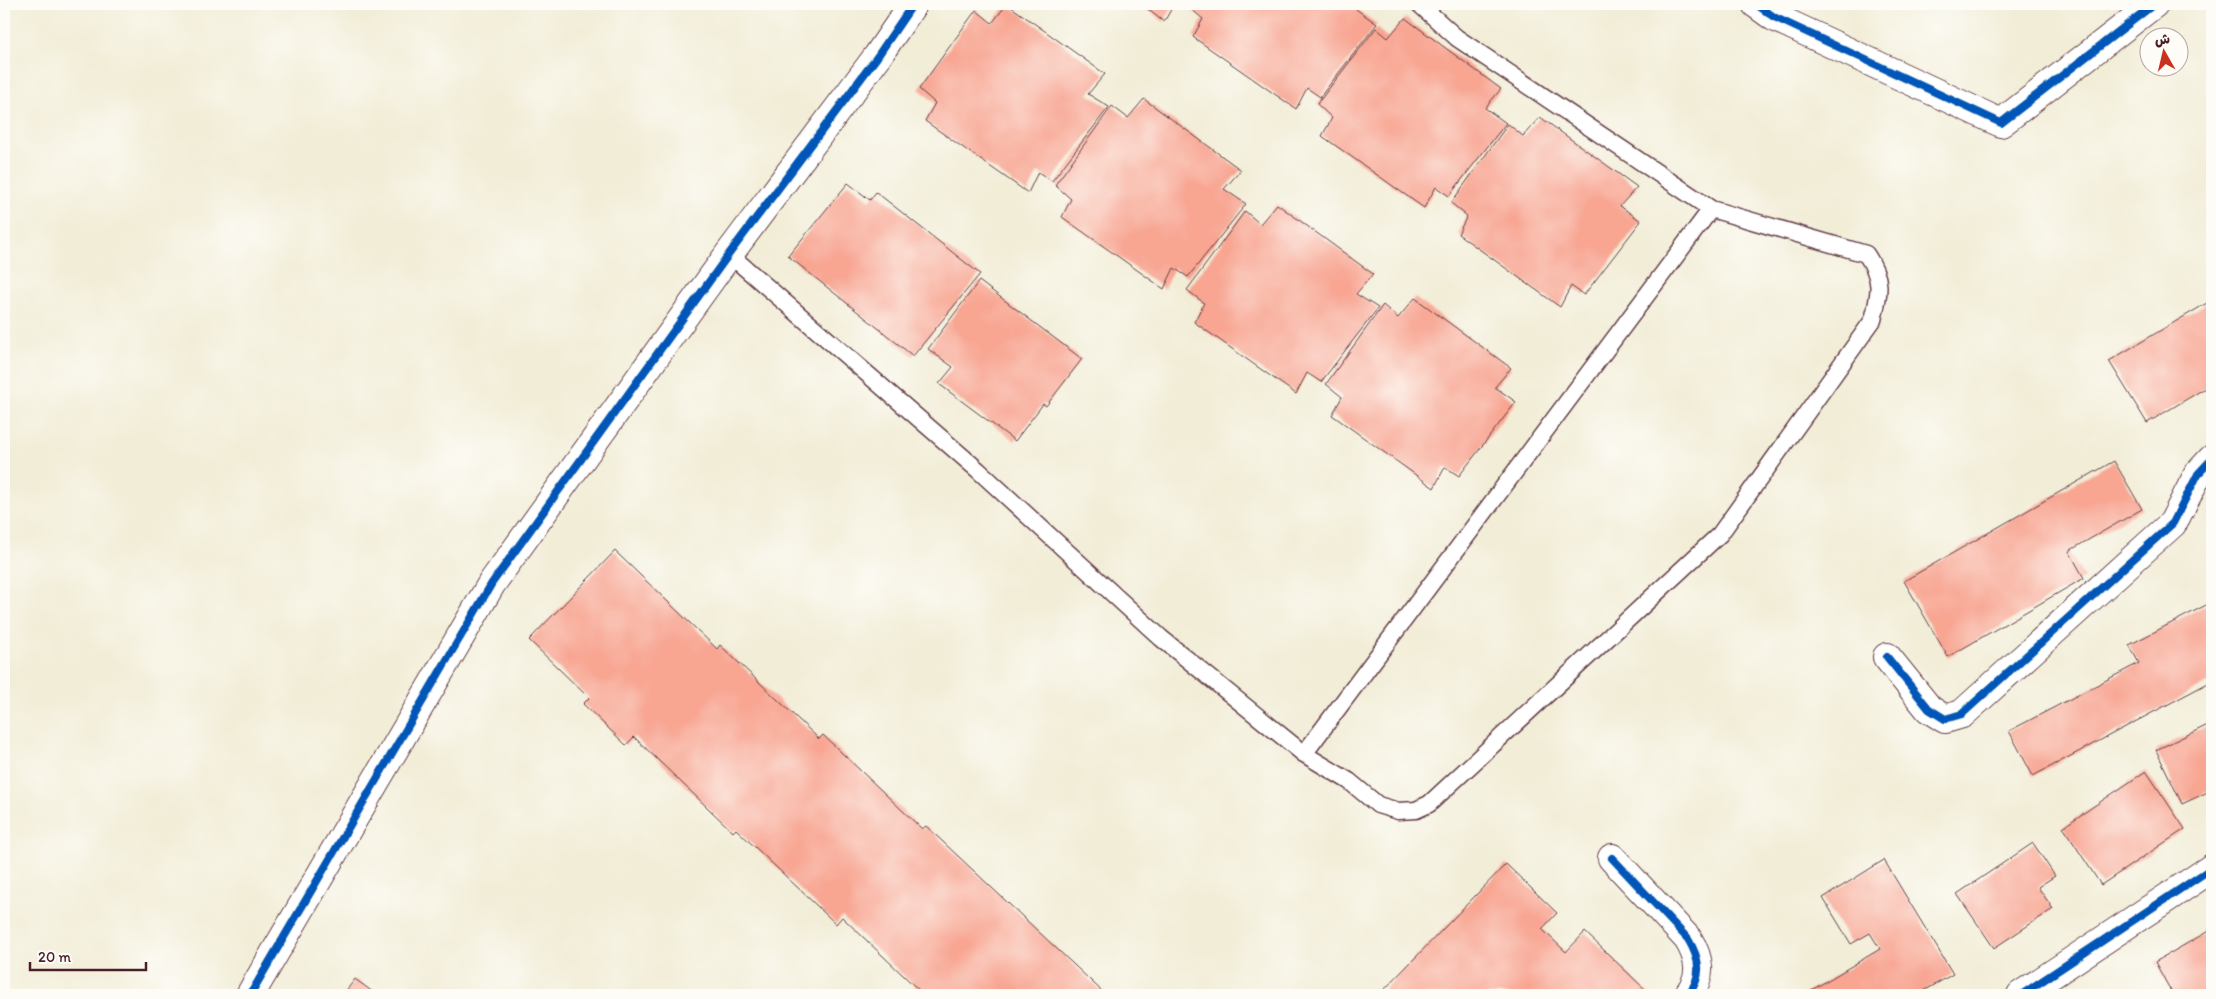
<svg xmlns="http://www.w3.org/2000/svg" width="2216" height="999" viewBox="0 0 2216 999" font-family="Itim,'Playpen Sans Arabic',sans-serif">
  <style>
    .building { fill: #f8a592 }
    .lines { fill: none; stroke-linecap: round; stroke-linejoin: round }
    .service-casing { stroke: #633e45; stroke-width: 19 }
    .minor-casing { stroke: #633e45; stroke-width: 30 }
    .service { stroke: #fff; stroke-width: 16 }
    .minor { stroke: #fff; stroke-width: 28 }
    .cycleway-casing { stroke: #fdfcf7; stroke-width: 11 }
    .cycleway { stroke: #0057b8; stroke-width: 8 }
  </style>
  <rect width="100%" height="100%" fill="#fdfcf7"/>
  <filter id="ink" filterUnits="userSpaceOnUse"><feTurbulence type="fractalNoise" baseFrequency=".02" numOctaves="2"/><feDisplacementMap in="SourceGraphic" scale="10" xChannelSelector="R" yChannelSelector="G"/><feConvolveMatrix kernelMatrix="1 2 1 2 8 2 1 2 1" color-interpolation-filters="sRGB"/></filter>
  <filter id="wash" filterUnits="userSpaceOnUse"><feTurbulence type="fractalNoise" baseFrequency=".0096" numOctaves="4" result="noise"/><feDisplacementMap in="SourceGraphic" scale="20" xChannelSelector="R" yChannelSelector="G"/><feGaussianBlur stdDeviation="1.12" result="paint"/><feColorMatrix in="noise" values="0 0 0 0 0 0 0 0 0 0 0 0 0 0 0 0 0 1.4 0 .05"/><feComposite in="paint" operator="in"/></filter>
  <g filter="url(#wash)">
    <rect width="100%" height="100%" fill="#f2edd7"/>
    <g id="blocks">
      <path class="building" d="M 1007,4 L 1105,74 L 1088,94 L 1109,107 L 1052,181 L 1038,172 L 1028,193 L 925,121 L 935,103 L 919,89 L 976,10 L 992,23 Z
        M 1141,4 L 1174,4 L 1164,22 Z
        M 1185,4 L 1360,4 L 1356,9 L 1377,24 L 1320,97 L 1307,88 L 1296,109 L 1193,37 L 1203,19 Z
        M 1405,18 L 1501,89 L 1485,108 L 1506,123 L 1449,196 L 1436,187 L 1424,208 L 1322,136 L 1332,118 L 1317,104 L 1376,28 L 1388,38 Z
        M 1144,99 L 1241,170 L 1224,189 L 1246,204 L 1188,277 L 1174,268 L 1164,289 L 1062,217 L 1071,199 L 1055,185 L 1112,106 L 1128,118 Z
        M 1540,117 L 1637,187 L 1620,206 L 1641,221 L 1584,295 L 1571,286 L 1560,307 L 1458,234 L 1467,216 L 1451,203 L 1508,124 L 1523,136 Z
        M 848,183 L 870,200 L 876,192 L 980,274 L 913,356 L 788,256 Z
        M 1277,204 L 1373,274 L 1356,294 L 1378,308 L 1321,382 L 1307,373 L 1296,394 L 1194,322 L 1204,303 L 1187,290 L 1245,211 L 1260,224 Z
        M 979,281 L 1082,359 L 1046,406 L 1043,404 L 1015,441 L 939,384 L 953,367 L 928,349 Z
        M 1415,298 L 1511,368 L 1495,387 L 1516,402 L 1459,476 L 1445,467 L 1434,488 L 1332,415 L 1342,397 L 1326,384 L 1383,305 L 1398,318 Z
        M 2212,300 L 2212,384 L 2147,423 L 2109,361 Z
        M 2114,461 L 2142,509 L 2069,551 L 2084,578 L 1948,657 L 1904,581 Z
        M 615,551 L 717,649 L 720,645 L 819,739 L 823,735 L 922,829 L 926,826 L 1106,995 L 924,995 L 842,917 L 836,924 L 736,829 L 733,832 L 634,737 L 626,745 L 583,704 L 589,698 L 529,640 Z
        M 2212,602 L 2212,681 L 2033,776 L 2009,731 L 2139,663 L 2129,645 Z
        M 2212,723 L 2212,790 L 2182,804 L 2156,750 Z
        M 2146,771 L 2185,829 L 2101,885 L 2063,827 Z
        M 2033,843 L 2055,876 L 2038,887 L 2053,909 L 1994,948 L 1957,894 Z
        M 1884,860 L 1953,974 L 1917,995 L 1803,995 L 1880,949 L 1870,933 L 1851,944 L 1823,898 Z
        M 1506,864 L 1557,913 L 1542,929 L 1566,952 L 1585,932 L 1651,995 L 1379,995 Z
        M 2212,929 L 2212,995 L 2173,995 L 2155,962 Z
        M 355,979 L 377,995 L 343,995 Z"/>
    </g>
  </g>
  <g filter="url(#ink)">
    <use href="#blocks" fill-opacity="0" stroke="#633e45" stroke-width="1"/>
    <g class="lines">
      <defs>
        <path id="service" d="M 729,254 L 978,470 L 1161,638 L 1304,754 L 1349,781 L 1378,805 L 1398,811 L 1416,810 L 1429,804 L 1720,534 L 1873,320 C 1880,292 1883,279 1866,254 L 1711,209 L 1457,38 L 1419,4
          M 1304,754 L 1711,209"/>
        <path id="minor" d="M 1756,4 L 1774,17 L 2001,123 L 2154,4
          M 1887,657 L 1929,709 L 1945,719 L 1962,714 L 2173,523 L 2198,474 L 2212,459
          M 1612,858 L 1688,939 C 1700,959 1703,976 1688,995
          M 250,995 L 492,583 L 729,254 L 877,57 L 913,4
          M 2021,995 L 2212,868"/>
      </defs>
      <use href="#service" class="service-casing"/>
      <use href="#minor" class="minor-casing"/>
      <use href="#service" class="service"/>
      <use href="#minor" class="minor"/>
      <defs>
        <path id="cycleway" d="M 1756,4 L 1774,17 L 2001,123 L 2154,4
          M 1887,657 L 1929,709 L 1945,719 L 1962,714 L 2173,523 L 2198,474 L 2212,459
          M 1612,858 L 1688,939 C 1700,959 1703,976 1688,995
          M 250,995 L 492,583 L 729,254 L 877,57 L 913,4
          M 2021,995 L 2212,868"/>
      </defs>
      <use href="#cycleway" class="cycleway-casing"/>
      <use href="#cycleway" class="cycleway"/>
    </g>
  </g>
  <rect width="2216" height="999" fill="none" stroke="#fdfcf7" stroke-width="20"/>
  <g transform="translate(2164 52) rotate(352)"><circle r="24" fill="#fdfcf7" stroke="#b5a4a5"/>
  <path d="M0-4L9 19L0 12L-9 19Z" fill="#c8321e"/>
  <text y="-8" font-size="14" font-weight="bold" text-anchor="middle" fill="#4a1f2b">ش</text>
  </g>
  <path d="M30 962v8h116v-8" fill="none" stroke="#4a1f2b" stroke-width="2.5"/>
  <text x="38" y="962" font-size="15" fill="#4a1f2b" stroke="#fdfcf7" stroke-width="4" paint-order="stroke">20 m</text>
</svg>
